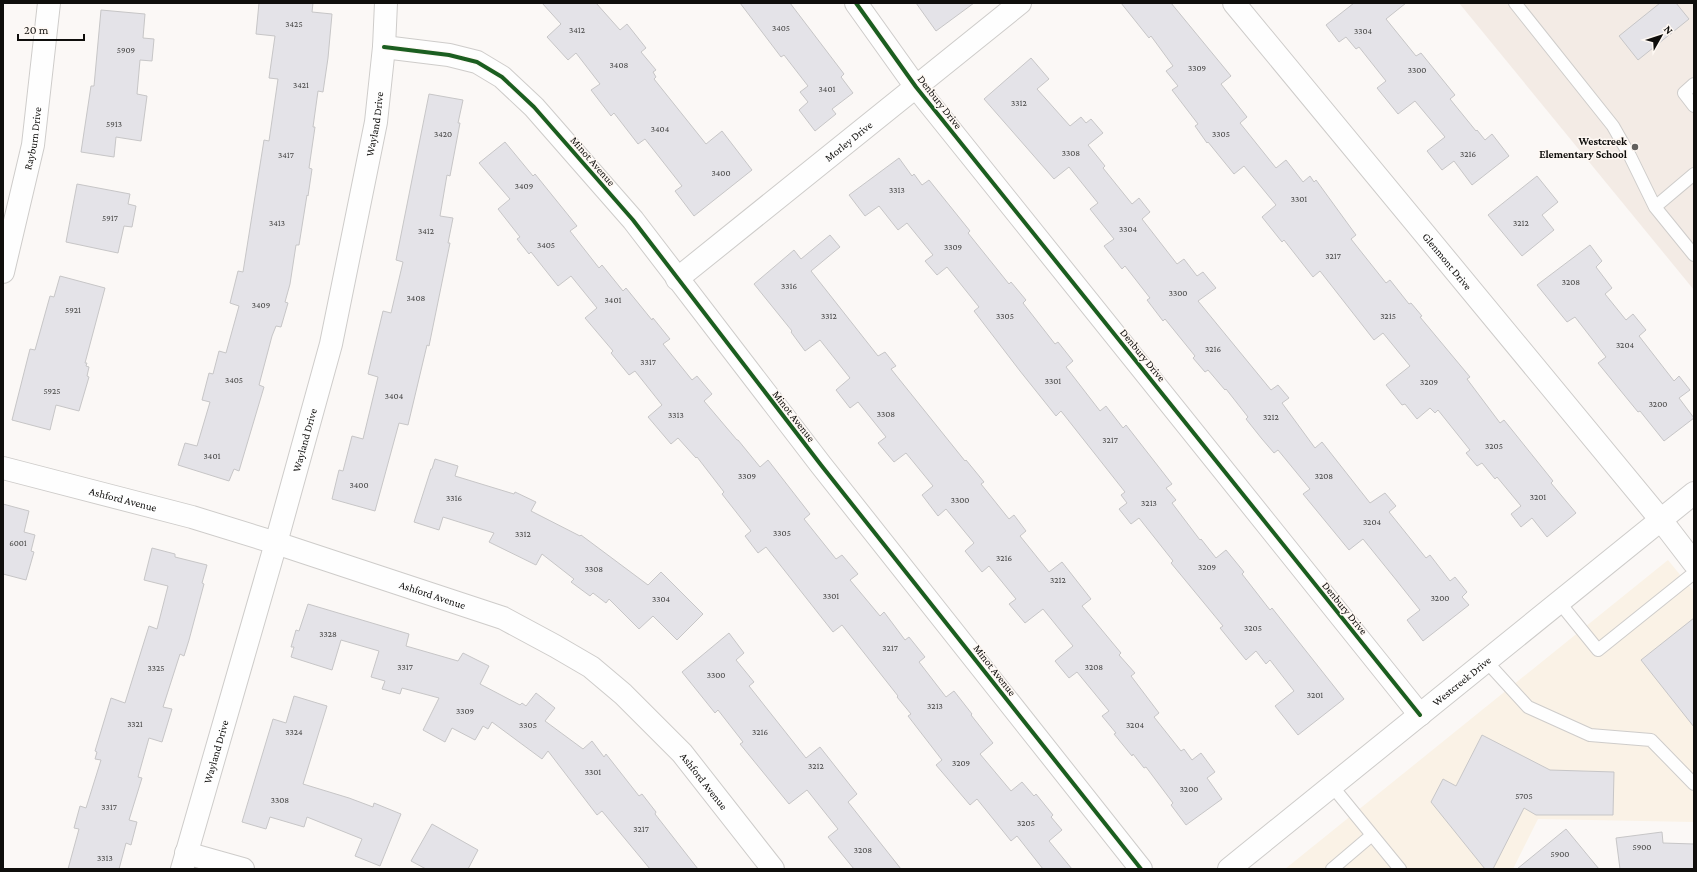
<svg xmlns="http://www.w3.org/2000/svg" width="1697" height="872" viewBox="0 0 1697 872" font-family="'Crimson Pro',serif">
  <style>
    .commercial { fill: #faf2e6 }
    .built { fill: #f3ebe5 }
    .building { fill: #e4e3e8; stroke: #c7c6c7 }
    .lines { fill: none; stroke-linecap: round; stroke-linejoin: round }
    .service-casing { stroke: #ceccca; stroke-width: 14 }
    .minor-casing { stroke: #ceccca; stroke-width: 24 }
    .tertiary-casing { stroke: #ceccca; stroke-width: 24 }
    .service { stroke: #fefefe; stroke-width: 12 }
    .minor { stroke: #fefefe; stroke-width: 22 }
    .tertiary { stroke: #fefefe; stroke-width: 22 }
    .cycleway-casing { stroke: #fef8f3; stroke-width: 6 }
    .cycleway { stroke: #1b5e20; stroke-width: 4 }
    .poi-dot { fill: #62605e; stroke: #fef8f3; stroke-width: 1.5 }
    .labels { text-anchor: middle; stroke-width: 3; stroke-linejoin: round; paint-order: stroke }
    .number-label { font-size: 9px; fill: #464645 }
    .street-label { font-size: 11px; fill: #0f0e0c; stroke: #fef8f3 }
    .poi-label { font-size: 11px; font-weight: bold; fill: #0f0e0c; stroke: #fef8f3; text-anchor: end }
  </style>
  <rect width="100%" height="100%" fill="#fbf8f6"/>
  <path class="commercial" d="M 1668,560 L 1694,592 L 1694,822 L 1538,819 L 1513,869 L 1285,869 Z"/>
  <path class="built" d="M 1459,3 L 1694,3 L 1694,290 Z"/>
  <path class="building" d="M 259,3 L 313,3 L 312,12 L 332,14 L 328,58 L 323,92 L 318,91 L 313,127 L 315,127 L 309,168 L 312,169 L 308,196 L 307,195 L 299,245 L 296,245 L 290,284 L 285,302 L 288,303 L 281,327 L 276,326 L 272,336 L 259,385 L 264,387 L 239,471 L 234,469 L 229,481 L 178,465 L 185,443 L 197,446 L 210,402 L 202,400 L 209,373 L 213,374 L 219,351 L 226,353 L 239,306 L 230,303 L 238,271 L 243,272 L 264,140 L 269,141 L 278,79 L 269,78 L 275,36 L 256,34 Z
    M 542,3 L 596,3 L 620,30 L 627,24 L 646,48 L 641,52 L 656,70 L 653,72 L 656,77 L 654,79 L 706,144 L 722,131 L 752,170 L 694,216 L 675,191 L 682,186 L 645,139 L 638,144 L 614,113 L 611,116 L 591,90 L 600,84 L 576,53 L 568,60 L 547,37 L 561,24 Z
    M 740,3 L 790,3 L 844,74 L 841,77 L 853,93 L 832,109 L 836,114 L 815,131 L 799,110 L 808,102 L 800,92 L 808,86 L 784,55 L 781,57 Z
    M 916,3 L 974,3 L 936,31 Z
    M 1121,3 L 1171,3 L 1231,76 L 1221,84 L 1247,117 L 1240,123 L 1276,168 L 1286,160 L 1303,182 L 1310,176 L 1314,182 L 1316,180 L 1356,235 L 1351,239 L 1386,283 L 1390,280 L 1409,304 L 1411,303 L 1422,316 L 1420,317 L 1470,377 L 1467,379 L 1500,423 L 1504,420 L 1553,481 L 1551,483 L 1576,513 L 1547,537 L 1532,518 L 1521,527 L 1511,514 L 1521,506 L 1497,477 L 1495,479 L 1482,463 L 1477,466 L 1466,453 L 1470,450 L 1438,410 L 1435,413 L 1430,408 L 1417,419 L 1405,404 L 1402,405 L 1386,385 L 1410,366 L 1383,333 L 1374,340 L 1320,271 L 1313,277 L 1284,240 L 1282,242 L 1262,217 L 1276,205 L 1244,166 L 1234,174 L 1208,142 L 1207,143 L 1195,126 L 1198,124 L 1172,90 L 1178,86 L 1166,71 L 1173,66 L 1151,36 L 1149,38 Z
    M 1354,3 L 1406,3 L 1386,19 L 1416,56 L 1421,53 L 1455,95 L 1450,99 L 1476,131 L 1477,130 L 1485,140 L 1492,134 L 1509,156 L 1472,185 L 1454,161 L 1442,170 L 1427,151 L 1445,137 L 1415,101 L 1398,114 L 1377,88 L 1386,81 L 1359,47 L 1356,49 L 1346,37 L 1339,42 L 1326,25 Z
    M 1660,3 L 1676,3 L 1689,19 L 1638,60 L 1619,36 Z
    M 101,10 L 145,14 L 143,38 L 154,39 L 152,61 L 140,60 L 137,94 L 147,96 L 141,141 L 116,137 L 114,157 L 81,152 L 91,86 L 94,86 Z
    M 1031,58 L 1049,79 L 1037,89 L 1070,126 L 1081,117 L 1086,123 L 1091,119 L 1103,133 L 1088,145 L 1105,166 L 1103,168 L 1132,204 L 1139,198 L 1150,212 L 1142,219 L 1177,264 L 1184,259 L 1197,276 L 1203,272 L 1216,288 L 1198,301 L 1271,390 L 1278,385 L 1289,398 L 1282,403 L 1315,448 L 1322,442 L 1370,503 L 1385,493 L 1396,506 L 1389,512 L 1426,558 L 1430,555 L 1450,581 L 1455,577 L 1467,592 L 1462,597 L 1469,605 L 1423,641 L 1407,620 L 1420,610 L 1397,581 L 1363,539 L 1349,550 L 1303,494 L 1310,489 L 1278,450 L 1274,453 L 1262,439 L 1246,419 L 1248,417 L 1226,389 L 1225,390 L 1208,370 L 1205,372 L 1193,358 L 1195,356 L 1165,319 L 1163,321 L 1147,300 L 1150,298 L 1125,266 L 1122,269 L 1104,246 L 1114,239 L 1090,209 L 1098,203 L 1069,167 L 1054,179 L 984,99 Z
    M 429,94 L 463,100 L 458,123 L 460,123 L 450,176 L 447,175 L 440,216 L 453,218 L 448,243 L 450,243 L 429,346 L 427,345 L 408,425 L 399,423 L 375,511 L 332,499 L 339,470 L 343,471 L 352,436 L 363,439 L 378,377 L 368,374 L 383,311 L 391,313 L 403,262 L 396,260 Z
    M 505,142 L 533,176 L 535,174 L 577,226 L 570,231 L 599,268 L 602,265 L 623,291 L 626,288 L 652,320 L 653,318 L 670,339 L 663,344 L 692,380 L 697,376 L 712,394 L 704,401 L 737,440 L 738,440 L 760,467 L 768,460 L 810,514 L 804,519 L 836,559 L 842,555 L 858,574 L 850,580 L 880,616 L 884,612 L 905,640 L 909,637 L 925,657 L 919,662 L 946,697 L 954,691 L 972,714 L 971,715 L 993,743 L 980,754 L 1011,791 L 1022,782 L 1034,796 L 1036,794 L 1053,815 L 1051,817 L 1062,830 L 1049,841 L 1072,869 L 1043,869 L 1017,836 L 1011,841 L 977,799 L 970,805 L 936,765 L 942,760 L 908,716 L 911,714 L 897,697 L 898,696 L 842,625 L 833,632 L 766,547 L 758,553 L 745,536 L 751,531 L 722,494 L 724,492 L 697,457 L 696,458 L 678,438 L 671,444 L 648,417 L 662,405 L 635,371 L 629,375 L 611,353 L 613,351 L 585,318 L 597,308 L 571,276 L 558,286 L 531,252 L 529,254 L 517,239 L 520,237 L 498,209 L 510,199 L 479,163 Z
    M 899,158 L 912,176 L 914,174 L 922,185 L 929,180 L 970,231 L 968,233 L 1009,284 L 1011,282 L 1026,300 L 1023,303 L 1055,344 L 1058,342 L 1073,361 L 1066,367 L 1100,411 L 1106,406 L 1123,428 L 1126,425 L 1172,484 L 1166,488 L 1176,500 L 1172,503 L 1200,540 L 1201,539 L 1216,558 L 1226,550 L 1244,572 L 1242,574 L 1270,610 L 1272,608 L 1344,699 L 1298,735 L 1275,706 L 1294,691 L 1270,660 L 1266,664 L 1256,651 L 1246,660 L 1220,628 L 1223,626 L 1171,563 L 1173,561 L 1139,518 L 1131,524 L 1119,509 L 1127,503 L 1121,495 L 1125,492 L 1061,411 L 1056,416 L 1020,371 L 974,311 L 979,307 L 947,267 L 937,275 L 925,261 L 933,255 L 907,223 L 898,230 L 879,206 L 865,216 L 849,195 Z
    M 1537,176 L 1558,202 L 1542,215 L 1554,230 L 1522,256 L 1488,215 Z
    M 77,184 L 130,194 L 128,204 L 136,206 L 132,227 L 124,226 L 118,253 L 66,242 Z
    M 830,235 L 840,247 L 811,271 L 878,356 L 885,352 L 896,366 L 891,369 L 965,461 L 966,460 L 984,482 L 981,484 L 1009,519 L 1014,515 L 1026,531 L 1020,536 L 1049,572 L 1062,562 L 1091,599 L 1082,606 L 1121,653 L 1119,655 L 1135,673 L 1131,676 L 1159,713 L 1154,717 L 1181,751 L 1184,749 L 1192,760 L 1201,753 L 1215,772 L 1207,778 L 1222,799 L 1186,825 L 1171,805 L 1173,803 L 1146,767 L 1144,768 L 1133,754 L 1132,756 L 1114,734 L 1116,733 L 1102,716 L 1109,711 L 1077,672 L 1069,678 L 1055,661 L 1073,646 L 1043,609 L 1025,623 L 1009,604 L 1016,599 L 989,566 L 982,572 L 965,551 L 974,543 L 946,509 L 938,516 L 922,495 L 933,486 L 906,453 L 894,462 L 878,443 L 886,437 L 858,402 L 850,408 L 836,390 L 850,378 L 820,340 L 805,351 L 791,332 L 792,331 L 754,284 L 794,250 L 801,259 Z
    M 1590,245 L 1602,261 L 1596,267 L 1612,288 L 1605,294 L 1626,320 L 1633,314 L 1646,330 L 1639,336 L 1674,381 L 1679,376 L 1690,390 L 1679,398 L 1694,418 L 1664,441 L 1640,411 L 1638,412 L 1598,363 L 1606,357 L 1575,317 L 1567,322 L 1537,285 Z
    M 60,276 L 105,288 L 85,363 L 87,363 L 86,366 L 89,367 L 87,376 L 89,377 L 79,411 L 56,405 L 50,430 L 12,420 L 30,349 L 35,350 L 50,296 L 54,297 Z
    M 435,459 L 458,466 L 455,476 L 514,494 L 515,492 L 536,502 L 531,511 L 580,536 L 581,535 L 648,585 L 661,572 L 703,614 L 677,640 L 653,616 L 639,629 L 609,599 L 606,603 L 593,593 L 590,596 L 571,582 L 574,579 L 542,554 L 536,565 L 489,542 L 494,533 L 443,517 L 439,530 L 414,522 L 431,469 L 432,469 Z
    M 3,504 L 29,511 L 24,532 L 35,535 L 31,551 L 34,552 L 26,580 L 3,574 Z
    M 152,548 L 175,554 L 175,557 L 207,565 L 202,583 L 204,584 L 189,640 L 184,656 L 180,654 L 163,707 L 172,709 L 162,742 L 149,738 L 138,777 L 142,778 L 129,820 L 137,822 L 131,845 L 126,843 L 119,869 L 68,869 L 79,829 L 74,828 L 80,806 L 86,808 L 101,760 L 95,759 L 97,752 L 95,751 L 111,698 L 125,703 L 149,626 L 157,629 L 168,586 L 144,580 Z
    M 308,604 L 409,634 L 406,646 L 458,661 L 463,653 L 489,666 L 480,684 L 520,705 L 522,703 L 526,706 L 536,693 L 555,708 L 545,721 L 583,749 L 592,741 L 604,757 L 606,754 L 639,796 L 642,794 L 656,812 L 655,814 L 698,869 L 650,869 L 602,811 L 597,815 L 548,751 L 542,759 L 492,722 L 488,729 L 483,726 L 475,740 L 452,728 L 445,742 L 423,730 L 439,698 L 402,688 L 400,694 L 382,689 L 385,681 L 371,677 L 379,651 L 341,640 L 332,670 L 291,657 L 294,647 L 291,647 L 296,630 L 299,631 Z
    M 1694,618 L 1694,727 L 1641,660 Z
    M 729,633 L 744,653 L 736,660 L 754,682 L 749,686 L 806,758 L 820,747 L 857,794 L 848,802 L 901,869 L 854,869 L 828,837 L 838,829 L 807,790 L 789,804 L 740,744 L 743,742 L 718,710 L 715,713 L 682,672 Z
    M 294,696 L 327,706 L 303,784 L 349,798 L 373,807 L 374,803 L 401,814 L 380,866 L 355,856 L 362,839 L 307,817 L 304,827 L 270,817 L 266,829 L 242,822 L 273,719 L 286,723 Z
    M 1482,735 L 1550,770 L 1614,772 L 1613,815 L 1536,815 L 1524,808 L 1493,869 L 1485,869 L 1431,802 L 1443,779 L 1456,786 Z
    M 432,824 L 478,850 L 468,869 L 426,869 L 411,861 Z
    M 1566,829 L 1599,869 L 1517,869 Z
    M 1662,832 L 1663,843 L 1694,844 L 1694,869 L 1620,869 L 1616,838 Z"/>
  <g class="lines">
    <defs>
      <path id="service" d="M 1515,3 L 1613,126 L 1630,156 L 1655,207 L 1694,255
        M 1694,84 L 1684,93 L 1694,106
        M 1655,207 L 1694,174
        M 1559,602 L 1598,650 L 1694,573
        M 1486,661 L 1528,707 L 1590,735 L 1651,740 L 1694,784
        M 1332,786 L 1400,869
        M 1332,869 L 1372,835"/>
      <g id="minor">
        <path d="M 856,3 L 916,87 L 1420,715"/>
        <path id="s1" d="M 1234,3 L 1661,520 L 1694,563"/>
        <path d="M 384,47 L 449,55 L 477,62 L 502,77 L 534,107 L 633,220 L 821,465 L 1141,869"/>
        <path id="s2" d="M 3,272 L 33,145 L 49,3"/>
        <path id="s3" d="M 677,279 L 1020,3"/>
        <path id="s4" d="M 3,468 L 192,517 L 276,543 L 503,618 L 555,646 L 591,667 L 623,694 L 682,753 L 773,869"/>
        <path d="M 186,853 L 243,869"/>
        <path id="s5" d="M 182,869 L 276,543 L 331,344 L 376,122 L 384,47 L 386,3"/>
      </g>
      <g id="tertiary">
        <path id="s6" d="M 1229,869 L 1694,493"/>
      </g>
    </defs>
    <use href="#service" class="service-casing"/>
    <use href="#minor" class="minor-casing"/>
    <use href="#tertiary" class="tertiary-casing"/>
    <use href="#service" class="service"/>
    <use href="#minor" class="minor"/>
    <use href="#tertiary" class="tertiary"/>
    <defs>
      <path id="cycleway" d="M 856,3 L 916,87 L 1420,715
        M 384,47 L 449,55 L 477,62 L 502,77 L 534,107 L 633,220 L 821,465 L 1141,869"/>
    </defs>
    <use href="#cycleway" class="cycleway-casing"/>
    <use href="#cycleway" class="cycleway"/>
  </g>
  <circle class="poi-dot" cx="1635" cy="147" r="4"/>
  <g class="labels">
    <g class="number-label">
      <text x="294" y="27">3425</text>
      <text x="781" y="31">3405</text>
      <text x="577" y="33">3412</text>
      <text x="1363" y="34">3304</text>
      <text x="126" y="53">5909</text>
      <text x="619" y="68">3408</text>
      <text x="1197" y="71">3309</text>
      <text x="1417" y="73">3300</text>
      <text x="301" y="88">3421</text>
      <text x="827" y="92">3401</text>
      <text x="1019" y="106">3312</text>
      <text x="114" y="127">5913</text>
      <text x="660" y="132">3404</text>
      <text x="443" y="137">3420</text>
      <text x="1221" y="137">3305</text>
      <text x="1071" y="156">3308</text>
      <text x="1468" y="157">3216</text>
      <text x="286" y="158">3417</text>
      <text x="721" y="176">3400</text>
      <text x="524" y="189">3409</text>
      <text x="897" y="193">3313</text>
      <text x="1299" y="202">3301</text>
      <text x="110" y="221">5917</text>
      <text x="277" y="226">3413</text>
      <text x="1521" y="226">3212</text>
      <text x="1128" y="232">3304</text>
      <text x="426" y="234">3412</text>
      <text x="546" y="248">3405</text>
      <text x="953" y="250">3309</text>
      <text x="1333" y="259">3217</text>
      <text x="1571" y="285">3208</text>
      <text x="789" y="289">3316</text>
      <text x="1178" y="296">3300</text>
      <text x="416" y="301">3408</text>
      <text x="613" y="303">3401</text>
      <text x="261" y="308">3409</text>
      <text x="73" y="313">5921</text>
      <text x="829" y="319">3312</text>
      <text x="1005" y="319">3305</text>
      <text x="1388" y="319">3215</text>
      <text x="1625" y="348">3204</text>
      <text x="1213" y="352">3216</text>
      <text x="648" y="365">3317</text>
      <text x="234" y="383">3405</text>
      <text x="1053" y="384">3301</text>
      <text x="1429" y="385">3209</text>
      <text x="52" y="394">5925</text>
      <text x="394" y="399">3404</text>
      <text x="1658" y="407">3200</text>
      <text x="886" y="417">3308</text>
      <text x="676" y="418">3313</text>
      <text x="1271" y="420">3212</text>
      <text x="1110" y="443">3217</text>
      <text x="1494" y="449">3205</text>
      <text x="212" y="459">3401</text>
      <text x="747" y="479">3309</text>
      <text x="1324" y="479">3208</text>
      <text x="359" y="488">3400</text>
      <text x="1538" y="500">3201</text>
      <text x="454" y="501">3316</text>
      <text x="960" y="503">3300</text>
      <text x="1149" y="506">3213</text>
      <text x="1372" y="525">3204</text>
      <text x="782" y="536">3305</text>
      <text x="523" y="537">3312</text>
      <text x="18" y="546">6001</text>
      <text x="1004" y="561">3216</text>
      <text x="1207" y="570">3209</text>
      <text x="594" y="572">3308</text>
      <text x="1058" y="583">3212</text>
      <text x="831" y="599">3301</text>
      <text x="1440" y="601">3200</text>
      <text x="661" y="602">3304</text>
      <text x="1253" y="631">3205</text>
      <text x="328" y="637">3328</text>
      <text x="890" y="651">3217</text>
      <text x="405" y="670">3317</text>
      <text x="1094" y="670">3208</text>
      <text x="156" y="671">3325</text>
      <text x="716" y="678">3300</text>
      <text x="1315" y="698">3201</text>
      <text x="935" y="709">3213</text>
      <text x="465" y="714">3309</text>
      <text x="135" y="727">3321</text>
      <text x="528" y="728">3305</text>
      <text x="1135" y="728">3204</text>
      <text x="294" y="735">3324</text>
      <text x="760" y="735">3216</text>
      <text x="961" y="766">3209</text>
      <text x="816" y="769">3212</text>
      <text x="593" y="775">3301</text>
      <text x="1189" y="792">3200</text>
      <text x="1524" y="799">5705</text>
      <text x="280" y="803">3308</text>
      <text x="109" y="810">3317</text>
      <text x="1026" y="826">3205</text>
      <text x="641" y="832">3217</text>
      <text x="1642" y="850">5900</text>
      <text x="863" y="853">3208</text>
      <text x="1560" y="857">5900</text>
      <text x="105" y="861">3313</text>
    </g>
    <g class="street-label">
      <text transform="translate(940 102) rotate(52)" y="4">Denbury Drive</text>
      <text dy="4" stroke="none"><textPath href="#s5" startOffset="770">Wayland Drive</textPath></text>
      <text dy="4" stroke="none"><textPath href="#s2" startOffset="137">Rayburn Drive</textPath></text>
      <text dy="4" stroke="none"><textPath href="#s3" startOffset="220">Morley Drive</textPath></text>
      <text transform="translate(593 161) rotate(49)" y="4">Minot Avenue</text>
      <text dy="4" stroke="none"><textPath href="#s1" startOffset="335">Glenmont Drive</textPath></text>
      <text transform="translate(1143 355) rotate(51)" y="4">Denbury Drive</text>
      <text transform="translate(794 416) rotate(52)" y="4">Minot Avenue</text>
      <text dy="4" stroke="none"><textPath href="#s5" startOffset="446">Wayland Drive</textPath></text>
      <text dy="4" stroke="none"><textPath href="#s4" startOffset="124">Ashford Avenue</textPath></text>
      <text dy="4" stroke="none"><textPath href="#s4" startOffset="448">Ashford Avenue</textPath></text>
      <text transform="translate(1345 608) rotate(51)" y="4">Denbury Drive</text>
      <text transform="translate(995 670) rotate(52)" y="4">Minot Avenue</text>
      <text dy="4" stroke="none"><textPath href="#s6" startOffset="299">Westcreek Drive</textPath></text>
      <text dy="4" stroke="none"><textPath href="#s5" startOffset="122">Wayland Drive</textPath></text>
      <text dy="4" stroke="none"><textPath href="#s4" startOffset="784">Ashford Avenue</textPath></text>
    </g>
    <g class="poi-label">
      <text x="1627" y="145">Westcreek<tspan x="1627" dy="13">Elementary School</tspan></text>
    </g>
  </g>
  <rect width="1697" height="872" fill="none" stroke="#0f0e0c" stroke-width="8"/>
  <g transform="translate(1661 36) rotate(51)" stroke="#fef8f3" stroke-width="3" paint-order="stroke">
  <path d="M0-3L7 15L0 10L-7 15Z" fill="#0f0e0c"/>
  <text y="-6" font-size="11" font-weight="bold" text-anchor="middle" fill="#0f0e0c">N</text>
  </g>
  <path d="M18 34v6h66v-6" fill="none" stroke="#0f0e0c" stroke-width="2"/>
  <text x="24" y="34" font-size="12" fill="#0f0e0c" stroke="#fef8f3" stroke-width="3" paint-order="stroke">20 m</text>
</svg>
